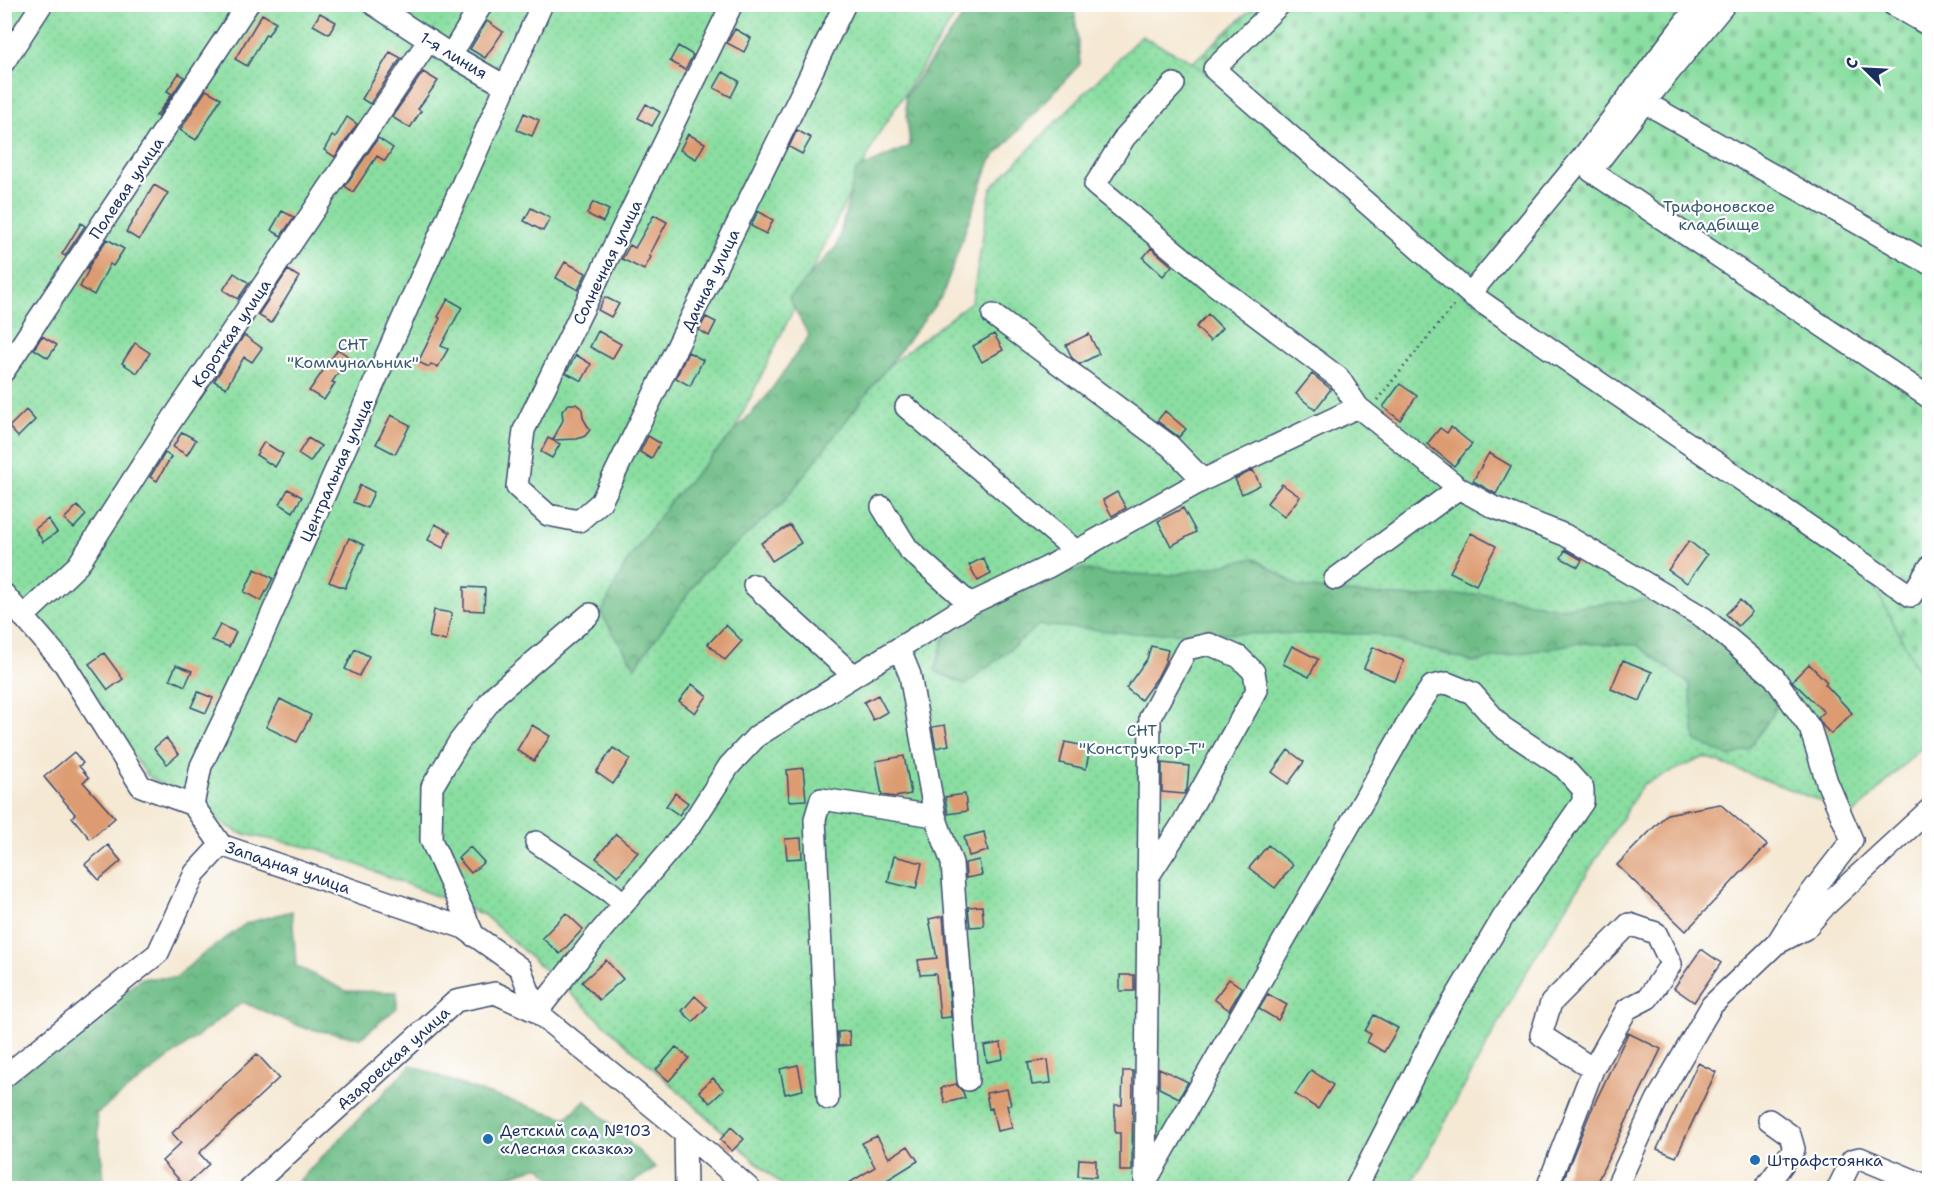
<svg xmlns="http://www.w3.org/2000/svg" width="1934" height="1193" viewBox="0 0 1934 1193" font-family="'Shantell Sans',sans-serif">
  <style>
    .grass { fill: url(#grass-dots); stroke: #528680; stroke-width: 1.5 }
    .forest { fill: url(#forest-crowns); stroke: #447672; stroke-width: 1.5 }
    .cemetery { fill: url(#cemetery-stones); stroke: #528680; stroke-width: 1.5 }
    .building { fill: #dd9b71 }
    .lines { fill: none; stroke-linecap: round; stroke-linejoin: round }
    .minor-casing { stroke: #3c4b70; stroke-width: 24 }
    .path { stroke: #3c4b70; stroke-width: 3; stroke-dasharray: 1.5 4.5; stroke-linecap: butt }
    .minor { stroke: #fff; stroke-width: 21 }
    .poi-dot { fill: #1f6fb2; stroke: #fff; stroke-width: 2 }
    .labels { text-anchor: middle; stroke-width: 4.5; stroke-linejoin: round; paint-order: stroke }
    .street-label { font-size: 16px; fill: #1b2f5e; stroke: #fff }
    .park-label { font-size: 16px; fill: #365b6f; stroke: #fff }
    .poi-label { font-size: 16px; fill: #1b2f5e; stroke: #fff; text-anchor: start }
  </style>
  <defs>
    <pattern id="grass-dots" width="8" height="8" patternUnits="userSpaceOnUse" patternTransform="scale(1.5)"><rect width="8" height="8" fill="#89dea1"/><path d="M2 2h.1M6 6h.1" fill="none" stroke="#76bf8d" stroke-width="1.8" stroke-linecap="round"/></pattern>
    <pattern id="forest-crowns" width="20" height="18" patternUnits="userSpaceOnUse" patternTransform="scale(1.5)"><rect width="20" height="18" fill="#6ebd87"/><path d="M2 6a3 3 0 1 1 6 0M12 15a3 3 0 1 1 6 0" fill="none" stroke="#5a9a72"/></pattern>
    <pattern id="cemetery-stones" width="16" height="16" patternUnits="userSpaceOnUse" patternTransform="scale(1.5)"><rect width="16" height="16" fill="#89dea1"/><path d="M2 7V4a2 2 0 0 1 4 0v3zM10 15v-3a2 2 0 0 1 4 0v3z" fill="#76bf8d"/></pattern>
  </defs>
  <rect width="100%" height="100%" fill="#fff"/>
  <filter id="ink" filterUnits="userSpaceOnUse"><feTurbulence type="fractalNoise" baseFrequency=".0167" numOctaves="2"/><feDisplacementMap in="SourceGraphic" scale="12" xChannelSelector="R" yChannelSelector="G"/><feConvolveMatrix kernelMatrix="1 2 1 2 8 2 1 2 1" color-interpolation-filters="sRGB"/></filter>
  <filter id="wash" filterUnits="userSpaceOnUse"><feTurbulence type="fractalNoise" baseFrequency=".008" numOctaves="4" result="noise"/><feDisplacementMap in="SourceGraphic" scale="24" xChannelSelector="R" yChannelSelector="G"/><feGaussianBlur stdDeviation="1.35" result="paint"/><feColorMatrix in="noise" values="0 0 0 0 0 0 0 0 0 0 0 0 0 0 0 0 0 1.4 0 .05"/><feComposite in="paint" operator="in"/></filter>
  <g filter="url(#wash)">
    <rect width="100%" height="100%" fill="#f5e9d4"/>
    <path class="grass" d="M 4,5 L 962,5 L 879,133 L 692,518 L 972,301 L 991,188 L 1141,36 L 1193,62 L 1457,289 L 1870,578 L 1929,691 L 1929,740 L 1854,814 L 1705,757 L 1643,784 L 1533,960 L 1409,1188 L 785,1188 L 484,915 L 318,849 L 239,833 L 148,776 L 5,582 Z"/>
    <path class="forest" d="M 972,4 L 1074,5 L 1080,64 L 990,161 L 942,296 L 782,504 L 704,572 L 635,667 L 601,614 L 626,563 L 669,503 L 766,397 L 809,336 L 789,298 L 837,246 L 856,170 L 910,146 L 905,96 Z
      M 1254,558 L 1298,586 L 1350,593 L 1417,597 L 1487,594 L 1558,608 L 1654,599 L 1724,641 L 1778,700 L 1772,715 L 1749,749 L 1730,757 L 1695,740 L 1690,685 L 1637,645 L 1577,643 L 1473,662 L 1374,634 L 1132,633 L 1039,625 L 966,685 L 935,671 L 949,620 L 1024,581 L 1085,569 L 1108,574 L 1173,575 Z
      M 292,911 L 296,966 L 346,991 L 397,992 L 397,1008 L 361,1038 L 304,1028 L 242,1002 L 96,1114 L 105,1187 L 107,1188 L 5,1188 L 5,1086 L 142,978 L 175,978 L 202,955 L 247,923 Z
      M 411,1065 L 467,1087 L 566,1118 L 585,1100 L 656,1168 L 623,1188 L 561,1188 L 539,1166 L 484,1185 L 479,1188 L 292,1188 Z"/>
    <path class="cemetery" d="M 1256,5 L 1929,5 L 1929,691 L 1870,578 L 1457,289 L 1193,62 Z"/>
    <g id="blocks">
      <path class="building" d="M 320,13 L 336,22 L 329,34 L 313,25 Z
        M 262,14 L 276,22 L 268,35 L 266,34 L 247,66 L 235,59 Z
        M 487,21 L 503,32 L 485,58 L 470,49 Z
        M 735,29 L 751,38 L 744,52 L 727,43 Z
        M 678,46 L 693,55 L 685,70 L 670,61 Z
        M 390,52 L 401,58 L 370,104 L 362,99 Z
        M 423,72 L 438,81 L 418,109 L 421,111 L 410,128 L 392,117 Z
        M 723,72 L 739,81 L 731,97 L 714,88 Z
        M 179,73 L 184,77 L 158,117 L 156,116 L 172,94 L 167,91 Z
        M 206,90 L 221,98 L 196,140 L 180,130 Z
        M 646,104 L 660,112 L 652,126 L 638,118 Z
        M 524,113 L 539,120 L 532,136 L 517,130 Z
        M 347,117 L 357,124 L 335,157 L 324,150 L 332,136 L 335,138 Z
        M 797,130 L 811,138 L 802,154 L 789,147 Z
        M 688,134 L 705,143 L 696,159 L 680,150 Z
        M 378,138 L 393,148 L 385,161 L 377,156 L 353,192 L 345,186 Z
        M 154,185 L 168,193 L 139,240 L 126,232 Z
        M 593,202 L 609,210 L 603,222 L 587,214 Z
        M 531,208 L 550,218 L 543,231 L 524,221 Z
        M 282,211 L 294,217 L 281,236 L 271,230 Z
        M 758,211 L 773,220 L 766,234 L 751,226 Z
        M 654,215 L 667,222 L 649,256 L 651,257 L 644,270 L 622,259 L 630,245 L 635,248 Z
        M 81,223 L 85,226 L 65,256 L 62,254 Z
        M 107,239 L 124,249 L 113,266 L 110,264 L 94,295 L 80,287 L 89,269 L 87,269 Z
        M 1151,248 L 1172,266 L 1163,276 L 1143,258 Z
        M 565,262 L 586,273 L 578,290 L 556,278 Z
        M 288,270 L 299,277 L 271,323 L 258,315 Z
        M 234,273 L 249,283 L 238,299 L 223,290 Z
        M 605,297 L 619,304 L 611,317 L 598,310 Z
        M 448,299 L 462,307 L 441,346 L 448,349 L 438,367 L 431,364 L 429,367 L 418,362 L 440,318 L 438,317 Z
        M 1208,314 L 1222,328 L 1210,341 L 1196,327 Z
        M 706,317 L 716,322 L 709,336 L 699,330 Z
        M 598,331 L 621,344 L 612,359 L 590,347 Z
        M 994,334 L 1003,350 L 982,362 L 973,346 Z
        M 1089,334 L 1099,354 L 1080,364 L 1072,358 L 1066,345 Z
        M 244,335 L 262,348 L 252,362 L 244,357 L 226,388 L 214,381 Z
        M 42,336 L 57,345 L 48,358 L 34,349 Z
        M 135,343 L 150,353 L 137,373 L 122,363 Z
        M 338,349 L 349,357 L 332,382 L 335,383 L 324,400 L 309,391 Z
        M 688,352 L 703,360 L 690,386 L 676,378 Z
        M 576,355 L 591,364 L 582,381 L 566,373 Z
        M 1312,374 L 1331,389 L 1315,410 L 1296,394 Z
        M 1400,384 L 1417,396 L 1400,420 L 1383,407 Z
        M 569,404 L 576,404 L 582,409 L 583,418 L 590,430 L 585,436 L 577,439 L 553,440 L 563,420 L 562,411 Z
        M 26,410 L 35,420 L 18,437 L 9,427 Z
        M 1165,411 L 1186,429 L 1179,437 L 1157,421 Z
        M 391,415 L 410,425 L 395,454 L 376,444 Z
        M 1451,427 L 1472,444 L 1454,466 L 1427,444 L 1440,428 L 1447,433 Z
        M 182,432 L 196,440 L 187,455 L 173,447 Z
        M 648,436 L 660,443 L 651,459 L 640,452 Z
        M 308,438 L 321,446 L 310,462 L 298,454 Z
        M 548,438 L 560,444 L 552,458 L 541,452 Z
        M 264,442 L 283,454 L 275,467 L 256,455 Z
        M 165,453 L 171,457 L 157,481 L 150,477 Z
        M 1489,453 L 1511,466 L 1496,494 L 1473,481 Z
        M 1253,470 L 1260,485 L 1242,494 L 1235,479 Z
        M 1282,484 L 1300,497 L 1284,517 L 1267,503 Z
        M 360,485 L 374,492 L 367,508 L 353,502 Z
        M 288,489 L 302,497 L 293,512 L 280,504 Z
        M 1117,492 L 1126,508 L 1112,516 L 1103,500 Z
        M 77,506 L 86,515 L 74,528 L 64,519 Z
        M 1183,508 L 1196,532 L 1171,546 L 1158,521 Z
        M 48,519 L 57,532 L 43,542 L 35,529 Z
        M 435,524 L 450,532 L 443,548 L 428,540 Z
        M 790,525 L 801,543 L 772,561 L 761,543 Z
        M 1471,533 L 1496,546 L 1476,585 L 1450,572 Z
        M 349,538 L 364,545 L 345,588 L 329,582 Z
        M 1689,541 L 1707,555 L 1687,583 L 1668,570 Z
        M 1565,550 L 1582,560 L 1578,567 L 1561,558 Z
        M 983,558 L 991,574 L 978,581 L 969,565 Z
        M 255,569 L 273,578 L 261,601 L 244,592 Z
        M 464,587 L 485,588 L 484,611 L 464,610 Z
        M 1740,600 L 1752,612 L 1738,626 L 1726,614 Z
        M 434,610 L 452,613 L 446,641 L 429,637 Z
        M 220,625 L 236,632 L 229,647 L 212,640 Z
        M 726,625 L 742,641 L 725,660 L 708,644 Z
        M 1151,646 L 1168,650 L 1165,662 L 1157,678 L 1141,700 L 1126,688 L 1147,659 Z
        M 1292,646 L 1318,659 L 1309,677 L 1283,664 Z
        M 1373,647 L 1404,661 L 1395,681 L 1364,668 Z
        M 355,649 L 369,656 L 359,676 L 345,669 Z
        M 104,653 L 123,679 L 108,690 L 89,664 Z
        M 1623,660 L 1652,672 L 1640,701 L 1611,689 Z
        M 1809,664 L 1827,682 L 1825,684 L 1852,713 L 1831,734 L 1823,726 L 1818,718 L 1824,712 L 1792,681 Z
        M 176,665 L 192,671 L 185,686 L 170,679 Z
        M 692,684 L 707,696 L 695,713 L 679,701 Z
        M 198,692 L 213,698 L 206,713 L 191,707 Z
        M 878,695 L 887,712 L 873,720 L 864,702 Z
        M 280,699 L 311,715 L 297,742 L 266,727 Z
        M 532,725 L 550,736 L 534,761 L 517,750 Z
        M 945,725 L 949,745 L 936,748 L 932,727 Z
        M 166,738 L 179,754 L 167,764 L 154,748 Z
        M 1065,742 L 1090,747 L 1086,769 L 1060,763 Z
        M 613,748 L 630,759 L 613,784 L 596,772 Z
        M 1288,750 L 1304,762 L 1288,784 L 1272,772 Z
        M 74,752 L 83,763 L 79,766 L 89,778 L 83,782 L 115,818 L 90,839 L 72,817 L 75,814 L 44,777 Z
        M 904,756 L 911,794 L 895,797 L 882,795 L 876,761 Z
        M 1162,763 L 1189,766 L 1187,789 L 1184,794 L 1162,792 Z
        M 803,768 L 806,800 L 789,801 L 787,770 Z
        M 675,793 L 688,803 L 679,815 L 666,806 Z
        M 965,794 L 967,811 L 948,814 L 945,797 Z
        M 1720,804 L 1767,845 L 1686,931 L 1617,865 L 1667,814 Z
        M 984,832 L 988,851 L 969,856 L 964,837 Z
        M 616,834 L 638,852 L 618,876 L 596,858 Z
        M 801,838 L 802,858 L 787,859 L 785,839 Z
        M 108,845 L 121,861 L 99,880 L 85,864 Z
        M 1268,845 L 1293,865 L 1275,888 L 1249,868 Z
        M 470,847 L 484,862 L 471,873 L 458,858 Z
        M 894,856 L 922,863 L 916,889 L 888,882 Z
        M 979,860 L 982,875 L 966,878 L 965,863 Z
        M 982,906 L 984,926 L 970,927 L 968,907 Z
        M 566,913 L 583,929 L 560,954 L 542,938 Z
        M 943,916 L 951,1017 L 940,1018 L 936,974 L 920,975 L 918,960 L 937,958 L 929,919 Z
        M 1701,949 L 1721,963 L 1694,1002 L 1674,988 Z
        M 606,960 L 623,979 L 599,1000 L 582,982 Z
        M 1120,975 L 1134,975 L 1134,991 L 1120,991 Z
        M 1229,979 L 1242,988 L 1229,1010 L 1214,999 Z
        M 1268,994 L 1287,1005 L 1278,1020 L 1259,1009 Z
        M 695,996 L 707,1007 L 693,1022 L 682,1011 Z
        M 1374,1015 L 1398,1028 L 1384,1052 L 1367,1042 L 1371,1034 L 1365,1031 Z
        M 849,1031 L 850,1045 L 838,1046 L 838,1032 Z
        M 1628,1033 L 1661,1049 L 1594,1188 L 1560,1188 L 1590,1113 Z
        M 1001,1043 L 1003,1059 L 987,1062 L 984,1046 Z
        M 676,1047 L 689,1058 L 669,1081 L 656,1070 Z
        M 257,1054 L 279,1078 L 199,1153 L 209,1164 L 185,1186 L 162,1161 L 181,1143 L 172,1133 Z
        M 1048,1060 L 1051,1083 L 1032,1085 L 1028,1063 Z
        M 1698,1063 L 1716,1072 L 1676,1157 L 1657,1149 Z
        M 798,1065 L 803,1090 L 785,1094 L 780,1069 Z
        M 1159,1068 L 1188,1082 L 1179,1098 L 1159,1088 Z
        M 1311,1070 L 1333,1085 L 1318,1109 L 1295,1094 Z
        M 1123,1071 L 1133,1071 L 1132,1171 L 1120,1171 L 1120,1133 L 1115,1133 L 1115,1105 L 1122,1105 Z
        M 713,1078 L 724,1090 L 710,1103 L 699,1091 Z
        M 956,1084 L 963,1092 L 965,1098 L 945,1103 L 941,1088 Z
        M 1007,1089 L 1011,1105 L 1007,1105 L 1012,1128 L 997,1131 L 992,1108 L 989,1109 L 986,1093 Z
        M 731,1127 L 744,1139 L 732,1151 L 720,1140 Z
        M 877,1136 L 889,1158 L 908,1146 L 918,1161 L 874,1188 L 841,1188 L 875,1167 L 862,1143 Z
        M 1079,1159 L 1096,1160 L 1096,1177 L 1078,1176 Z"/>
    </g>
  </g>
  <g filter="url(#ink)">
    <use href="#blocks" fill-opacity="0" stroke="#3c4b70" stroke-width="1.5"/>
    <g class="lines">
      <defs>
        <path id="minor" d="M 373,4 L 451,55 L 505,86
          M 732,4 L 524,430 L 517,487 L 548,515 L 579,521 L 601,502 L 845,4
          M 1280,4 L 1214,69 L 1470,294 L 1911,596 L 1930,566
          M 1892,4 L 1930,26
          M 451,55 L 482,4
          M 4,62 L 42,4
          M 1174,84 L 1125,137 L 1095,185 L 1214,284 L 1339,378 L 1358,407 L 1459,488 L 1493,507 L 1565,535 L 1704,618 L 1774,677 L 1810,728 L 1827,782 L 1852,840 L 1797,911 L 1777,943 L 1712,1005 L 1657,1100 L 1616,1188
          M 1630,94 L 1930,264
          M 1582,158 L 1591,171 L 1930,398
          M 1591,171 L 1644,103 L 1725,4
          M 1470,294 L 1582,158 L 1699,4
          M 993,315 L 1170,446 L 1203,480
          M 4,371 L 248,4
          M 906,407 L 1077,552
          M 882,507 L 908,549 L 970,604
          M 1335,579 L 1459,488
          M 754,585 L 853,675
          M 4,594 L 65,665 L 141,786 L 193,805 L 221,845 L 464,928 L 520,968 L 537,1012
          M 23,617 L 78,565 L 159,439 L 429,40
          M 899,648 L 910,675 L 935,816 L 952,863 L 968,1080
          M 193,805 L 201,766 L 244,677 L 542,4
          M 536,842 L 610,892 L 624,904
          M 1148,877 L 1181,826 L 1257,690 L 1254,672 L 1239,657 L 1209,644 L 1187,649 L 1150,717 L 1145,1183 L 1413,714 L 1432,686 L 1447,683 L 1472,693 L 1502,727 L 1564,768 L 1583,789 L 1583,802 L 1502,919 L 1441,1022 L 1356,1188
          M 474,936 L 431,840 L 432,787 L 459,742 L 496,694 L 590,614
          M 1778,943 L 1805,929 L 1825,906 L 1930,809
          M 537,1012 L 599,933 L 691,825 L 729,766 L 757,736 L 970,604 L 1048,567 L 1203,480 L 1358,407
          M 4,1077 L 158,953 L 195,873 L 221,845
          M 828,1099 L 815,819 L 821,799 L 935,816
          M 685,1133 L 686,1188
          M 250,1188 L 456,1001 L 495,993 L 537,1012 L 685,1133 L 749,1188
          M 1547,1188 L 1593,1069 L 1608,1042 L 1627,1009 L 1648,998 L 1671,964 L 1656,933 L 1629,924 L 1551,1003 L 1541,1035 L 1593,1069
          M 1765,1188 L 1794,1149 L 1790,1135 L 1769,1120
          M 1838,1188 L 1852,1160 L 1860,1158 L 1930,1187"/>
      </defs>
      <use href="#minor" class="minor-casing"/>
      <path class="path" d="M 1377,400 L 1454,305"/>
      <use href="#minor" class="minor"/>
    </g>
  </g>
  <g class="poi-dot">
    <circle cx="488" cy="1139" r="6"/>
    <circle cx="1755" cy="1160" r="6"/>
  </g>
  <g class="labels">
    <g class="street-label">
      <text transform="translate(454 55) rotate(31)" y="6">1-я линия</text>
      <text transform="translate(126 188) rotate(-56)" y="6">Полевая улица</text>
      <text transform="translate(607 262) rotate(-64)" y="6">Солнечная улица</text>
      <text transform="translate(710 280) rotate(-64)" y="6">Дачная улица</text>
      <text transform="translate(231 333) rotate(-56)" y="6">Короткая улица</text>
      <text transform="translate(336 470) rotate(-66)" y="6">Центральная улица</text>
      <text transform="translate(288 867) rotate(19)" y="6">Западная улица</text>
      <text transform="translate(393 1058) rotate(-42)" y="6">Азаровская улица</text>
    </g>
    <g class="park-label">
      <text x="1719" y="212">Трифоновское<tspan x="1719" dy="18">кладбище</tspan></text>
      <text x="353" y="350">СНТ<tspan x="353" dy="18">"Коммунальник"</tspan></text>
      <text x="1142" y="736">СНТ<tspan x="1142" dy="18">"Конструктор-Т"</tspan></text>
    </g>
    <g class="poi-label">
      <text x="500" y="1136">Детский сад №103<tspan x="500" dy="18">«Лесная сказка»</tspan></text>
      <text x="1767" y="1166">Штрафстоянка</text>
    </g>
  </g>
  <rect width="1934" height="1193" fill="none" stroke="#fff" stroke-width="24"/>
  <g transform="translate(1865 69) rotate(294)" stroke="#ffffff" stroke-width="4.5" paint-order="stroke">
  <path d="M0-4.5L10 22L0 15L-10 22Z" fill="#1b2f5e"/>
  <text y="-9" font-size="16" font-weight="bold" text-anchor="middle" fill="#1b2f5e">С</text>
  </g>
</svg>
